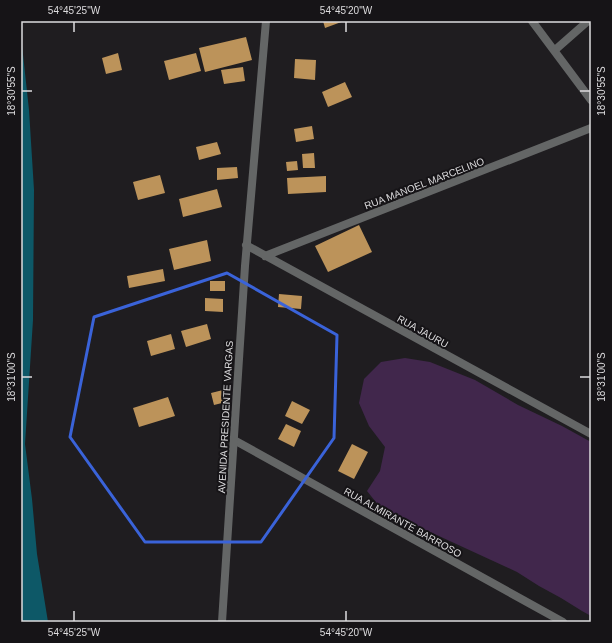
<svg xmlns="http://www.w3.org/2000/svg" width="612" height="643" viewBox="0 0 612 643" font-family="Helvetica,sans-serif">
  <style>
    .green { fill: #41274c }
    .water { fill: #0d5867 }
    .building { fill: #bc935a }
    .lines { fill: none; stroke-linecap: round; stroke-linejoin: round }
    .minor { stroke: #646666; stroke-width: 8 }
    .tertiary { stroke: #646666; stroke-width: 8 }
    .marked { fill: none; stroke: #3a63d9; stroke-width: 3; stroke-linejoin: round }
    .ticks { fill: none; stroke: #dddcde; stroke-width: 1.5 }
    .labels { text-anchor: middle; stroke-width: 4; stroke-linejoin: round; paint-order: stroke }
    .street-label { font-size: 10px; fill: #dddcde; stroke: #161417 }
    .neatline { fill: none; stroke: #dddcde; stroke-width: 1.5 }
    .ticks-label { font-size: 10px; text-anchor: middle; fill: #dddcde }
  </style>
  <rect width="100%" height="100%" fill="#1f1d20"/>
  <path class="green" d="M 405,358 L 430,362 L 475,380 L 518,405 L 562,426 L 591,442 L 591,616 L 582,611 L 561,598 L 539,586 L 517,572 L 402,519 L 379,506 L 367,491 L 380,471 L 385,447 L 369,426 L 359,403 L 364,379 L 381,362 Z"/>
  <path class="water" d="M 21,36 L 29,110 L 34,190 L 33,320 L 25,444 L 32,499 L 37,554 L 48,622 L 21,622 Z"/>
  <path class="building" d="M 323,21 L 344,21 L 325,28 Z
    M 246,37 L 252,60 L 205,72 L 199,48 Z
    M 118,53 L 122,70 L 106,74 L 102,58 Z
    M 196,53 L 201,71 L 169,80 L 164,61 Z
    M 295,59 L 316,60 L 315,80 L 294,78 Z
    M 243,67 L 245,81 L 224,84 L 221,70 Z
    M 345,82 L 352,97 L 328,107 L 322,92 Z
    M 312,126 L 314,139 L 296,142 L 294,129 Z
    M 217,142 L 221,154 L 199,160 L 196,147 Z
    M 314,153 L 315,168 L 303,168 L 302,154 Z
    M 297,161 L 298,170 L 287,171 L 286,162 Z
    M 237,167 L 238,178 L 217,180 L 217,168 Z
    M 160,175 L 165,193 L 138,200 L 133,182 Z
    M 326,176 L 326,192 L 288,194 L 287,178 Z
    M 217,189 L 222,207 L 183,217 L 179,199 Z
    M 359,225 L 372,252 L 328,272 L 315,246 Z
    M 207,240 L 211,261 L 174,270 L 169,249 Z
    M 163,269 L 165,281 L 129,288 L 127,276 Z
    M 210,281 L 225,281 L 225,291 L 210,291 Z
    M 279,294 L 302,296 L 301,309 L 278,307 Z
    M 205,298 L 223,299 L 223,312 L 205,311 Z
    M 207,324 L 211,339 L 186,347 L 181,331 Z
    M 171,334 L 175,349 L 151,356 L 147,341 Z
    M 223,390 L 226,402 L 214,405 L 211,393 Z
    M 168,397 L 175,416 L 139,427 L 133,408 Z
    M 292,401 L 310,410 L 302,424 L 285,416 Z
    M 286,424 L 301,431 L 294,447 L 278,439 Z
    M 352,444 L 368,452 L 354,479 L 338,471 Z"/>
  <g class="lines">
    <path class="minor" d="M 532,21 L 591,100
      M 555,50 L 588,21
      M 246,245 L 591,434
      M 265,256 L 591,128
      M 234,440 L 563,622"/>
    <path class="tertiary" d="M 222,622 L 245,266 L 266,21"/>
  </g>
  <path class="marked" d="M 227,273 L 337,335 L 334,438 L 261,542 L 145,542 L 70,437 L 94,317 Z"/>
  <path class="ticks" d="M 74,22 L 74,32M 346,22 L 346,32M 22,91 L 32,91M 580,91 L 590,91M 22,377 L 32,377M 580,377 L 590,377M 74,611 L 74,621M 346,611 L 346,621"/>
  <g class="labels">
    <g class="street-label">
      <text transform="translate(424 183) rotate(-21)" y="4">RUA MANOEL MARCELINO</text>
      <text transform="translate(423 331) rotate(29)" y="4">RUA JAURU</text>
      <text transform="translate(225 417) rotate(-87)" y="4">AVENIDA PRESIDENTE VARGAS</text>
      <text transform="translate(403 522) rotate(29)" y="4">RUA ALMIRANTE BARROSO</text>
    </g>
  </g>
  <rect width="612" height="643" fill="none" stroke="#161417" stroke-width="44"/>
  <rect x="22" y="22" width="568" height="599" class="neatline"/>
  <g class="ticks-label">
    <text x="74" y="14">54°45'25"W</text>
    <text x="346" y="14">54°45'20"W</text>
    <text transform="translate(11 91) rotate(-90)" y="4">18°30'55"S</text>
    <text transform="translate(601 91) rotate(-90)" y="4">18°30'55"S</text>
    <text transform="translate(11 377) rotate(-90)" y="4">18°31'00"S</text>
    <text transform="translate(601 377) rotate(-90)" y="4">18°31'00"S</text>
    <text x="74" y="636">54°45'25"W</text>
    <text x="346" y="636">54°45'20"W</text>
  </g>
</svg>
